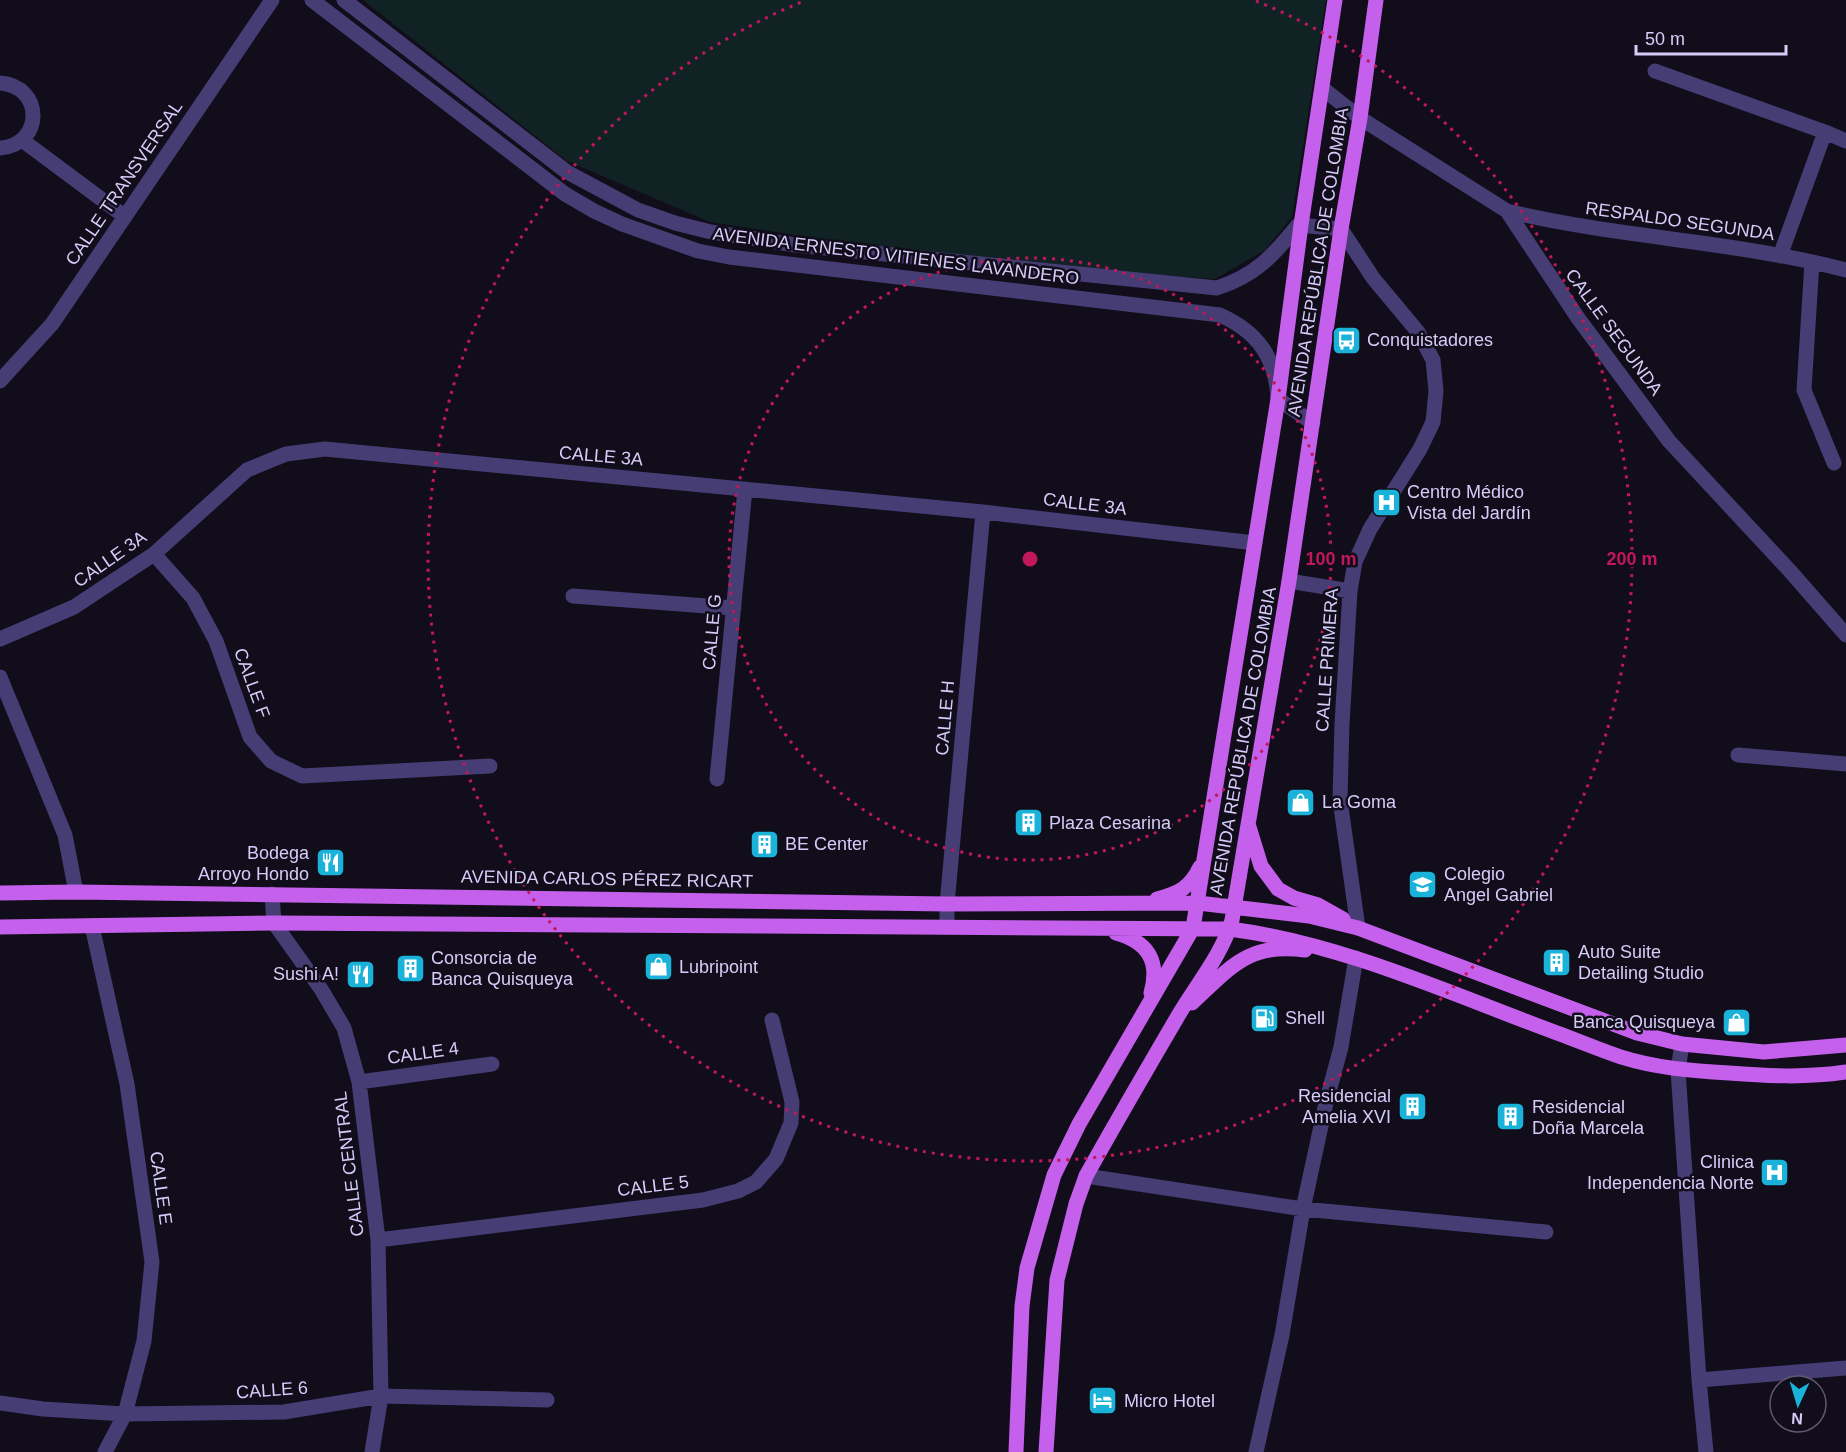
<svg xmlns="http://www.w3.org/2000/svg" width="1846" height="1452" viewBox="0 0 1846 1452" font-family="Helvetica,sans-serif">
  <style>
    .green { fill: #112224 }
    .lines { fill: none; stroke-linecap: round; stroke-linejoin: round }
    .minor { stroke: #453d74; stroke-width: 15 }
    .major { stroke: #c560ec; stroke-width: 15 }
    .ring { fill: none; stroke: #c2185b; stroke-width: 3; stroke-dasharray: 3 6 }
    .labels { text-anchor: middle; stroke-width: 5; stroke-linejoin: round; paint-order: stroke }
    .street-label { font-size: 18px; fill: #d6ccf9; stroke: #110d1a }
    .poi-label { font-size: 18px; fill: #d6ccf9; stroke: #110d1a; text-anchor: start }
    .centre { fill: #c2185b; stroke: #110d1a; stroke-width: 3 }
    .ring-label { font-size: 18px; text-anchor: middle; font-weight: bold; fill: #c2185b; stroke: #110d1a; stroke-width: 5; stroke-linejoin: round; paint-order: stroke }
  </style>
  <rect width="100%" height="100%" fill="#110d1a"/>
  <path class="green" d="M 363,0 L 1326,0 L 1292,217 L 1265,250 L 1215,279 L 974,262 L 710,222 L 567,161 Z"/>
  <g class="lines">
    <path class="minor" d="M 312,0 L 565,194 L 594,211 L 622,224 L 698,251 L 729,257 L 1220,315 C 1258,332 1276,358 1278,399 L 1313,423
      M 344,0 L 567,172 L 638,210 L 675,223 L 711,232 L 795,245 L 1217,288 C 1256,275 1273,256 1298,225 L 1341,229 L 1373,278 L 1418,332 L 1433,360 L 1436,391 L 1433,422 L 1420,449 L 1370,529 L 1355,562 L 1350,591 L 1342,724 L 1340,800 L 1358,928
      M 1655,71 L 1825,132 L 1846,141
      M 0,83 C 44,86 44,145 0,148
      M 1322,88 L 1360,118 L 1507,211 L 1578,318 L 1669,441 L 1790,571 L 1846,635
      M 22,140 L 124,216
      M 1507,211 C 1619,238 1735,241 1846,270
      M 1780,256 L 1825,132
      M 1812,262 L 1804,390 L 1834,463
      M 0,381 L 52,324 L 272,0
      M 154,554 L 193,598 L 216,641 L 250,737 L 271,761 L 302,776 L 490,766
      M 1289,581 L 1350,591
      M 573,596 L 734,608
      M 0,639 L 74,607 L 154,554 L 247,470 L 286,454 L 325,449 L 983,512 L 1255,543
      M 0,677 L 65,835 L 76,892
      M 1738,755 L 1846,764
      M 717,779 L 745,489
      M 272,894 L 274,923 L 321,989 L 344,1028 L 359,1082 L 378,1240 L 381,1396 L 372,1452
      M 92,926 L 127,1084 L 152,1262 L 144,1341 L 125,1414 L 105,1452
      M 947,927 L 947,904 L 983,512
      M 1682,1044 L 1678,1070 L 1699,1380 L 1706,1452
      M 359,1082 L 492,1064
      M 1086,1176 L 1303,1209 L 1546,1232
      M 378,1240 L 703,1200 L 738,1191 L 756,1182 L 776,1159 L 791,1123 L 792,1102 L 772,1020
      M 1699,1380 L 1846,1368
      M 0,1403 L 43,1409 L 125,1414 L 284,1412 L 381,1396 L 547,1400
      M 1256,1452 L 1282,1335 L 1303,1209 L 1326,1103 L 1341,1047 L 1356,958"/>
    <path class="major" d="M 1249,827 L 1261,866 L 1278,889 L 1294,898 L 1318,905 L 1343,919
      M 0,893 L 76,892 L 947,904 L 1198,903 L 1309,916 L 1358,928 L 1637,1033 L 1682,1044 L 1764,1052 L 1846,1045
      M 1157,899 C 1179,893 1190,888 1200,867
      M 0,927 L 274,923 L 1230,929 C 1343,944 1451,994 1557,1033 C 1579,1041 1600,1050 1621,1057 C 1656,1068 1692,1071 1729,1073 C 1768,1076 1807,1078 1846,1072
      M 1116,933 C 1148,942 1160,961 1151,993
      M 1192,1003 C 1230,968 1248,942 1305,950
      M 1016,1452 L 1022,1306 L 1027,1268 L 1054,1175 L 1079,1124 L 1193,928 L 1278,399 L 1301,225 L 1335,0
      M 1046,1452 L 1057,1280 L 1076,1204 L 1086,1176 C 1116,1122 1147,1069 1178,1016 C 1196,985 1222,955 1232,920 L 1289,581 L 1341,229 L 1360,118 L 1376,0"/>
  </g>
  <g class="ring">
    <circle cx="1030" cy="559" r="301"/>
    <path d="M1256 1A602 602 0 1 1 804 1"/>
  </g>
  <defs>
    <symbol id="bus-square" viewBox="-11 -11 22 22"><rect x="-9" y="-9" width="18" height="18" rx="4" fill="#1ab2d8" stroke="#110d1a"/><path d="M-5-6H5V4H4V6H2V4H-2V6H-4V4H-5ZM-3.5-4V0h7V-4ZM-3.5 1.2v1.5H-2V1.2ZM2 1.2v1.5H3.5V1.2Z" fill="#fff"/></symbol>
    <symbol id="hospital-square" viewBox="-11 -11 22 22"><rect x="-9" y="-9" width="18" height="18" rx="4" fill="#1ab2d8" stroke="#110d1a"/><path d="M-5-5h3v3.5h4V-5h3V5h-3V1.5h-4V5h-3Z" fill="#fff"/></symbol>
    <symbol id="shop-square" viewBox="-11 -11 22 22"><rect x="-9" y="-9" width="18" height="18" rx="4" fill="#1ab2d8" stroke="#110d1a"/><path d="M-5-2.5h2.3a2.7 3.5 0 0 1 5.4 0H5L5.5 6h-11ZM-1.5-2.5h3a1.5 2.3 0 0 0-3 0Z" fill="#fff"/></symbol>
    <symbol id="building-square" viewBox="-11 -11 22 22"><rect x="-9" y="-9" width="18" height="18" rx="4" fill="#1ab2d8" stroke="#110d1a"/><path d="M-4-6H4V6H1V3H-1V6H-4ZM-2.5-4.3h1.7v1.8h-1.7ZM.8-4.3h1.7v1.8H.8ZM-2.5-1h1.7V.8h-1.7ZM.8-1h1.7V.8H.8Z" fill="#fff"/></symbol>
    <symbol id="restaurant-square" viewBox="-11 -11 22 22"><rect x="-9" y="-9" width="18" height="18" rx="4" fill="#1ab2d8" stroke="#110d1a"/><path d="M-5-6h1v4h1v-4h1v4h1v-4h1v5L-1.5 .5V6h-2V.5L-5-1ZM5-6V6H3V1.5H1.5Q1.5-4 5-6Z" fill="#fff"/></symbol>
    <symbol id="school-square" viewBox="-11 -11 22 22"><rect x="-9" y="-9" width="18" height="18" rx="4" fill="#1ab2d8" stroke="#110d1a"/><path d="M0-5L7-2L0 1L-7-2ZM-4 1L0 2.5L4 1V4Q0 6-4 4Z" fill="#fff"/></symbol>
    <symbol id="fuel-square" viewBox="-11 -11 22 22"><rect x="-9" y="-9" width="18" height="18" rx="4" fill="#1ab2d8" stroke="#110d1a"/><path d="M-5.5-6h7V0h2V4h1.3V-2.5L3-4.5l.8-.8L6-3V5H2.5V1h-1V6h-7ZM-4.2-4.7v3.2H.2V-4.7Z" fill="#fff"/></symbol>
    <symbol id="hotel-square" viewBox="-11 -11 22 22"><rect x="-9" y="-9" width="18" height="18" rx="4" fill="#1ab2d8" stroke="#110d1a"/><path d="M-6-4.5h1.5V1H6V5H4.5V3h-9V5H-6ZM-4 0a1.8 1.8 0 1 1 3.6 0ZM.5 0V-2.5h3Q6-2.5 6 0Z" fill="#fff"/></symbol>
  </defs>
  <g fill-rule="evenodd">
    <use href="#bus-square" x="1330" y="324" width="33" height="33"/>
    <use href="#hospital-square" x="1370" y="486" width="33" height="33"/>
    <use href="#shop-square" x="1284" y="786" width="33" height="33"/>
    <use href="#building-square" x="1012" y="806" width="33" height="33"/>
    <use href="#building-square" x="748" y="828" width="33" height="33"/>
    <use href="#restaurant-square" x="314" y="846" width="33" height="33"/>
    <use href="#school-square" x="1406" y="868" width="33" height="33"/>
    <use href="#building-square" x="1540" y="946" width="33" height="33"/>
    <use href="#shop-square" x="642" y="950" width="33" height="33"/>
    <use href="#building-square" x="394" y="952" width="33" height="33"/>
    <use href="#restaurant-square" x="344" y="958" width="33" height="33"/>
    <use href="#fuel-square" x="1248" y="1002" width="33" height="33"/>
    <use href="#shop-square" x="1720" y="1006" width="33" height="33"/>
    <use href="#building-square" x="1396" y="1090" width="33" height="33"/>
    <use href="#building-square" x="1494" y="1100" width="33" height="33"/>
    <use href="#hospital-square" x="1758" y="1156" width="33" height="33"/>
    <use href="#hotel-square" x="1086" y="1384" width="33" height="33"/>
  </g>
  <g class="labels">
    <g class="street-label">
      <text transform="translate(124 183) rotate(-56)" y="6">CALLE TRANSVERSAL</text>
      <text transform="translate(1680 221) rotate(8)" y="6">RESPALDO SEGUNDA</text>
      <text transform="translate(896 256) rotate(7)" y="6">AVENIDA ERNESTO VITIENES LAVANDERO</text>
      <text transform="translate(1318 262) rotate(-81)" y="6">AVENIDA REPÚBLICA DE COLOMBIA</text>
      <text transform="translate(1614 332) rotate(54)" y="6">CALLE SEGUNDA</text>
      <text transform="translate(601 456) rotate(5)" y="6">CALLE 3A</text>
      <text transform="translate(1085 504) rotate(7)" y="6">CALLE 3A</text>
      <text transform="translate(110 559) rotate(-35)" y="6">CALLE 3A</text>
      <text transform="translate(712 632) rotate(-85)" y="6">CALLE G</text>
      <text transform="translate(1327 660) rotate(-86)" y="6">CALLE PRIMERA</text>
      <text transform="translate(252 683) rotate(70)" y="6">CALLE F</text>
      <text transform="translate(945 718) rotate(-85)" y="6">CALLE H</text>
      <text transform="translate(1243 741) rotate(-80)" y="6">AVENIDA REPÚBLICA DE COLOMBIA</text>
      <text transform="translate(607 879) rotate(1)" y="6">AVENIDA CARLOS PÉREZ RICART</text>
      <text transform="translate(423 1053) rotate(-8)" y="6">CALLE 4</text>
      <text transform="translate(349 1164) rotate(-97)" y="6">CALLE CENTRAL</text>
      <text transform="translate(653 1186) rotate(-7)" y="6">CALLE 5</text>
      <text transform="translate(161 1188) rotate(82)" y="6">CALLE E</text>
      <text transform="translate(272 1390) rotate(-4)" y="6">CALLE 6</text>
    </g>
    <g class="poi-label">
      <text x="1367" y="346">Conquistadores</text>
      <text x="1407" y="498">Centro Médico<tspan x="1407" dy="21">Vista del Jardín</tspan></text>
      <text x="1322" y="808">La Goma</text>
      <text x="1049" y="829">Plaza Cesarina</text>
      <text x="785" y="850">BE Center</text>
      <text x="309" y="859" text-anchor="end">Bodega<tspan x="309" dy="21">Arroyo Hondo</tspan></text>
      <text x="1444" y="880">Colegio<tspan x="1444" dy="21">Angel Gabriel</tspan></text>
      <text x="1578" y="958">Auto Suite<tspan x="1578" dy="21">Detailing Studio</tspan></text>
      <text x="431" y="964">Consorcia de<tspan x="431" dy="21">Banca Quisqueya</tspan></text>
      <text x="679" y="973">Lubripoint</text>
      <text x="339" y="980" text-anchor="end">Sushi A!</text>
      <text x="1285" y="1024">Shell</text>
      <text x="1715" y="1028" text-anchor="end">Banca Quisqueya</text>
      <text x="1391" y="1102" text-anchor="end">Residencial<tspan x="1391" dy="21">Amelia XVI</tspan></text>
      <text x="1532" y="1113">Residencial<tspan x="1532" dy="21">Doña Marcela</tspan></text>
      <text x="1754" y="1168" text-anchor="end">Clinica<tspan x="1754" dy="21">Independencia Norte</tspan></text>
      <text x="1124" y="1407">Micro Hotel</text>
    </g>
  </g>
  <circle cx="1030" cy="559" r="9" class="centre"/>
  <g class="ring-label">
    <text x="1331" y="565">100 m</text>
    <text x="1632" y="565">200 m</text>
  </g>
  <g transform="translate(1798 1404) rotate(184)"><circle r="28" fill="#110d1a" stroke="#605973" stroke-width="1.5"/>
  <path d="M0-4.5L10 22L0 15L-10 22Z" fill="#1ab2d8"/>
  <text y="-9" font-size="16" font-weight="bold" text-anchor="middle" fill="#d6ccf9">N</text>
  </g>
  <path d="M1636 45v9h150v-9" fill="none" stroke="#d6ccf9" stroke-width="3"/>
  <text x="1645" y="45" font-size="18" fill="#d6ccf9" stroke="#110d1a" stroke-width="4.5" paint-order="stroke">50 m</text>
</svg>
